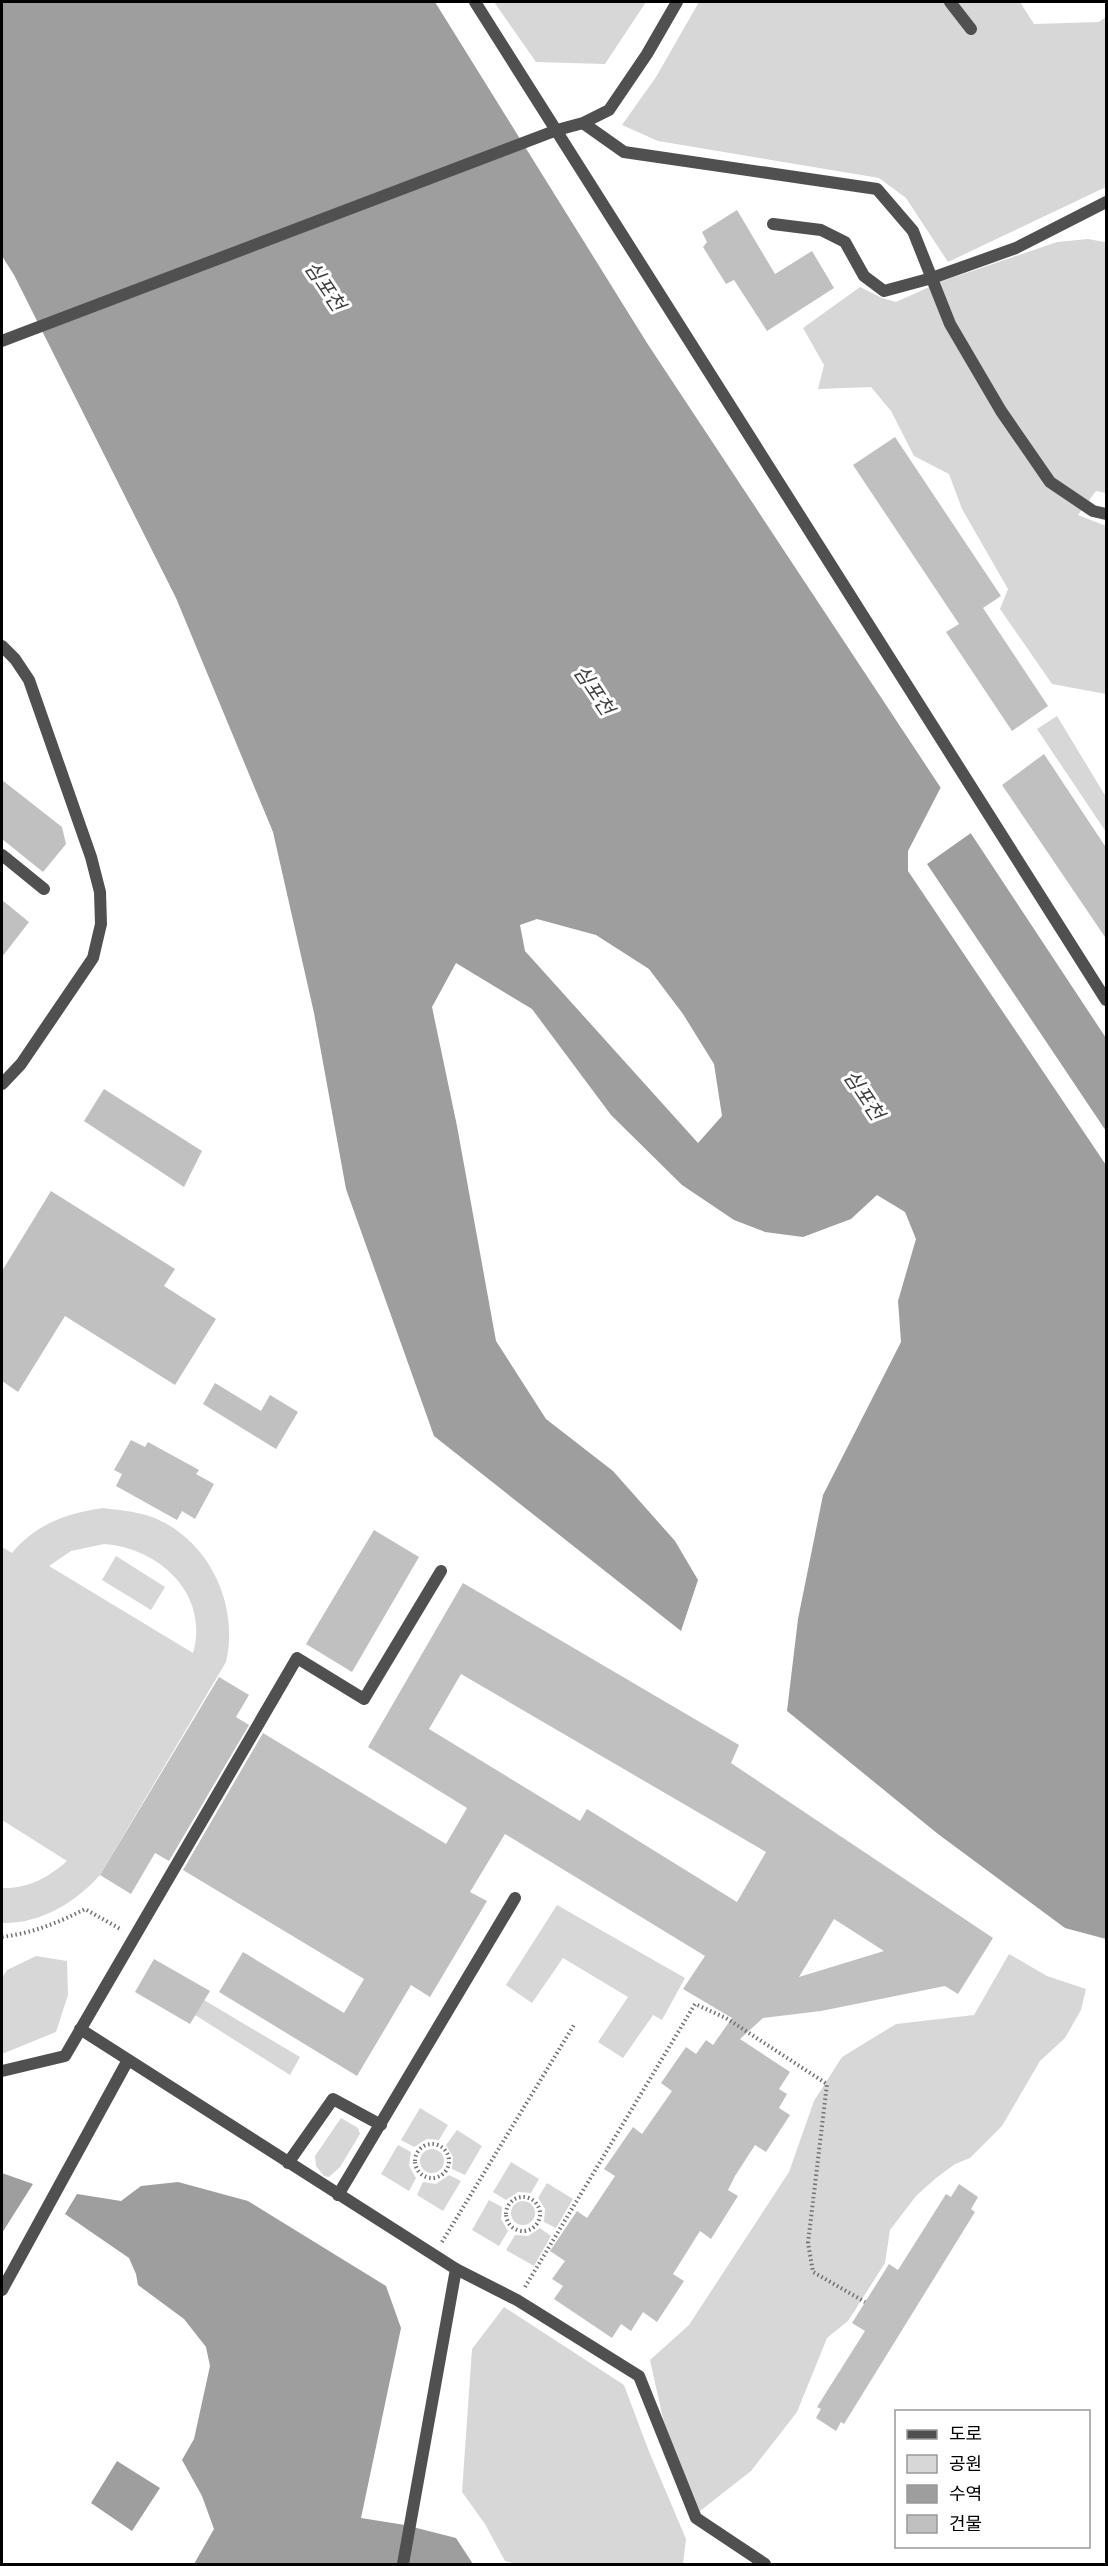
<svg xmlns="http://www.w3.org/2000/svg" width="1108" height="2566" viewBox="0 0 1108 2566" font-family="'IBM Plex Sans','Noto Sans KR',sans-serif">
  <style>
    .green { fill: #d7d7d7; fill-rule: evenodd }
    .water { fill: #9e9e9e; fill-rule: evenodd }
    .pier { fill: #fff }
    .building { fill: #c0c0c0; fill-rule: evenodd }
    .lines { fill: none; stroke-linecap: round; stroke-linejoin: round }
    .path { stroke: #727272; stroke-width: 4; stroke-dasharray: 1.5 3; stroke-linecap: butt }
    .service { stroke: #505050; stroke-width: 12 }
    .minor { stroke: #505050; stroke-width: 12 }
    .tertiary { stroke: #505050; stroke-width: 12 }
    .labels { text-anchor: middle; stroke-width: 6; stroke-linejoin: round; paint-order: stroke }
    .water-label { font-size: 20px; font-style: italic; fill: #3f3f3f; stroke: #fff }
  </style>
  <rect width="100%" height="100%" fill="#fff"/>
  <path class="green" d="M 494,2 L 646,2 L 605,64 L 536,62 Z
    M 699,2 L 1020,2 L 1034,24 L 1099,22 L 1106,17 L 1106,187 L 948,262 L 906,198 L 879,178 L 658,141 L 622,125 L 656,77 Z
    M 1088,239 L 1105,242 L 1106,493 L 1096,491 L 1078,515 L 1106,526 L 1106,694 L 1052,684 L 1000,609 L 1008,589 L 962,509 L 949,474 L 914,456 L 891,411 L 871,387 L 818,389 L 824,365 L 803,328 L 860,287 L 882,298 L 896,302 L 940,282 L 1057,242 Z
    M 1057,716 L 1106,797 L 1106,832 L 1037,729 Z
    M 103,1508 C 119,1510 133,1511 149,1516 C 207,1536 240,1603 226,1662 L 100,1875 C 75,1903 40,1924 2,1923 L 2,1888 C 27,1889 48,1878 67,1861 L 2,1820 L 2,1547 L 12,1553 C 36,1524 67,1513 103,1508 ZM 104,1544 C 159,1548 210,1594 193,1653 L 49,1566 L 71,1551 Z
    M 116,1556 L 165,1587 L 151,1610 L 102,1580 Z
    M 557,1905 L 685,1978 L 662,2020 L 653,2015 L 623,2058 L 598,2042 L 628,1997 L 563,1958 L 532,2003 L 506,1985 Z
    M 1009,1954 L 1047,1976 L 1086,1989 L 1081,2010 L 1065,2038 L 1040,2061 L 1002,2126 L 970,2158 L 955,2164 L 936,2178 L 916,2196 L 890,2230 L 885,2263 L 848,2321 L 827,2338 L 797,2412 L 751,2471 L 700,2511 L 664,2423 L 650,2360 L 689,2325 L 789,2172 L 814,2101 L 842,2057 L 896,2024 L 974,2015 Z
    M 36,1956 L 67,1961 L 68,1995 L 56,2032 L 2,2054 L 2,1978 L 7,1970 Z
    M 204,2000 L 300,2057 L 290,2075 L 195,2015 Z
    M 420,2108 L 448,2125 L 439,2140 L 427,2139 L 414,2147 L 401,2140 Z
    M 341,2118 L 358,2128 L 360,2134 L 340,2167 L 329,2177 L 324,2176 L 316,2166 L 315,2156 Z
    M 457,2130 L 482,2146 L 465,2175 L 452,2169 L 453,2157 L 446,2145 Z
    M 398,2145 L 411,2152 L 409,2166 L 416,2178 L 409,2191 L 381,2174 Z
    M420 2161a12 12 0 1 1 24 0a12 12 0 1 1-24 0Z
    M 511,2162 L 539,2179 L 531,2193 L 518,2192 L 506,2200 L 493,2192 Z
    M 449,2175 L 461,2181 L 443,2211 L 417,2195 L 423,2182 L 436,2184 Z
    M 547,2183 L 573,2199 L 556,2228 L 544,2222 L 545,2209 L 538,2198 Z
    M 489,2200 L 502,2207 L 501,2219 L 508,2231 L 499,2246 L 472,2230 Z
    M511 2213a12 12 0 1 1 24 0a12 12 0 1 1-24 0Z
    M 540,2228 L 551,2236 L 534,2266 L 506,2250 L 515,2235 L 528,2236 Z
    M 504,2307 L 624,2385 L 648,2449 L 686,2539 L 683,2564 L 517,2564 L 505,2561 L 485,2524 L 462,2492 L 472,2349 Z"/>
  <path class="water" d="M 2,2 L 435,2 L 647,343 L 1106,1038 L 1106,1939 L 1065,1928 L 938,1834 L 787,1711 L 798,1619 L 823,1495 L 901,1342 L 898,1301 L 916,1239 L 905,1212 L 877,1195 L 851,1219 L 803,1237 L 765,1232 L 734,1220 L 682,1185 L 611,1115 L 532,1009 L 456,963 L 432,1007 L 457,1126 L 496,1341 L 546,1419 L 613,1471 L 675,1541 L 698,1580 L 681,1631 L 434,1436 L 346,1189 L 314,1013 L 273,832 L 176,598 L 14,275 L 2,256 ZM 537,919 L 596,935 L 649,969 L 683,1014 L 714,1064 L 722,1116 L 698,1143 L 525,951 L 520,925 Z
    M 2,2173 L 33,2184 L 2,2233 Z
    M 178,2182 L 248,2201 L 386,2286 L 401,2328 L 361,2518 L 405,2525 L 456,2538 L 473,2564 L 194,2564 L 214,2529 L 202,2496 L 182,2460 L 194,2439 L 210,2366 L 206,2347 L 184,2319 L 138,2285 L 136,2274 L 129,2258 L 65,2214 L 77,2194 L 121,2201 L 141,2186 Z
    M 117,2461 L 160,2488 L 132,2531 L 91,2503 Z"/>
  <path class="pier" d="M 942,785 L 971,833 L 927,864 L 1106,1131 L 1106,1165 L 908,871 L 908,851 Z"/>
  <path class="building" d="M 737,210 L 775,274 L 812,251 L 834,288 L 767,331 L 734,280 L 726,284 L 703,247 L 707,242 L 702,232 Z
    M 895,437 L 1001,596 L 983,608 L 1048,706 L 1012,731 L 946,632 L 959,624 L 853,465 Z
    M 1044,754 L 1107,849 L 1107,940 L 1002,785 Z
    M 2,780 L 62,827 L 66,844 L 43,872 L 2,839 Z
    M 2,900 L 29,922 L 2,957 Z
    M 104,1089 L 202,1151 L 184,1187 L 84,1121 Z
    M 51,1191 L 175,1269 L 164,1286 L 216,1319 L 175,1385 L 65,1316 L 18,1392 L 2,1381 L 2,1271 Z
    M 215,1383 L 261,1411 L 270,1395 L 298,1412 L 276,1449 L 203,1404 Z
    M 131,1440 L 145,1447 L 148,1442 L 199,1470 L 196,1474 L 214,1484 L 195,1519 L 182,1511 L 177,1520 L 116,1486 L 122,1474 L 114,1470 Z
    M 374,1530 L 419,1557 L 352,1672 L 306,1644 Z
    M 463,1583 L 739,1745 L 731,1763 L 993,1938 L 958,1994 L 945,1986 L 821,2011 L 763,2018 L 740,2039 L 790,2072 L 779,2089 L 787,2094 L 779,2108 L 790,2115 L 766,2152 L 755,2145 L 735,2176 L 728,2190 L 738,2196 L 711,2239 L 700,2231 L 673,2274 L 684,2281 L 657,2322 L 643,2312 L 631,2331 L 621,2324 L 612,2338 L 554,2299 L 563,2286 L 552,2279 L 565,2261 L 550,2251 L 577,2211 L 587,2218 L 615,2176 L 604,2169 L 633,2127 L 642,2134 L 672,2091 L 661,2083 L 686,2047 L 696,2054 L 706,2040 L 713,2045 L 732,2018 L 683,1989 L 705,1956 L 505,1834 L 470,1892 L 487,1901 L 430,1997 L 411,1985 L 357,2076 L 219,1992 L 243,1952 L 344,2013 L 364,1979 L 183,1870 L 263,1733 L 446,1844 L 467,1808 L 368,1747 ZM 461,1674 L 766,1852 L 737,1902 L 587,1809 L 580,1821 L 429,1729 ZM 834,1919 L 884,1951 L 799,1977 Z
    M 219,1677 L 249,1695 L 236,1717 L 249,1725 L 169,1861 L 155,1853 L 131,1894 L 100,1875 Z
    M 154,1959 L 210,1991 L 190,2024 L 135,1992 Z
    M 959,2184 L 978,2197 L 971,2209 L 975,2212 L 844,2424 L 841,2422 L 836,2431 L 816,2418 L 821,2409 L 817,2407 L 865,2331 L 852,2323 L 889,2264 L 898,2270 L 946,2194 L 951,2197 Z"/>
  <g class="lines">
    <path class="path" d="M 2,1937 C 32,1933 58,1923 85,1909 L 122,1930
      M415 2161a17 17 0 1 1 34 0a17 17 0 1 1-34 0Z
      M506 2214a17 17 0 1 1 34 0a17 17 0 1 1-34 0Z
      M 442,2242 L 574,2025
      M 525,2287 L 695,2004 L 726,2018 L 827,2084 L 808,2243 L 813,2272 L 865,2302"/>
    <path class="service" d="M 950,2 L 971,29
      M 2,646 L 15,659 L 29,680 L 91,857 L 100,892 L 101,924 L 93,958 L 21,1064 L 2,1084
      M 80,2029 L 456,2269 L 517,2300 L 639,2376 L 696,2518 L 765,2564
      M 2,2071 L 65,2056 L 297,1658 L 364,1699 L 441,1571
      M 288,2163 L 333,2099 L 381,2125
      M 338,2195 L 515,1898
      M 2,2290 L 128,2060
      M 403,2564 L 456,2269"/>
    <path class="minor" d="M 583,123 L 624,152 L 877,189 L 913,231 L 950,324 L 1001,411 L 1050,482 L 1093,511 L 1106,514
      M 557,130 L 583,123 L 609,110 L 647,54 L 677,2
      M 773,224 L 821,230 L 845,242 L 864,276 L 884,291 L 932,278 L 1016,248 L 1106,202
      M 2,855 L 44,889"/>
    <path class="tertiary" d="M 475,2 L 1106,1000
      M 2,341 L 557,130"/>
  </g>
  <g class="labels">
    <g class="water-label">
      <text transform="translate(325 286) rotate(56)" y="7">심포천</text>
      <text transform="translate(594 690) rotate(56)" y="7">심포천</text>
      <text transform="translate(864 1095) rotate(56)" y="7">심포천</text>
    </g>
  </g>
  <rect width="1108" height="2566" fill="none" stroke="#000000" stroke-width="6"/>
  <rect x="895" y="2410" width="195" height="138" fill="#ffffff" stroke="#999999" stroke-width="1.5"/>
  <rect x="907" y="2430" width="30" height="9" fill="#505050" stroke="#999999" stroke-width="1.5"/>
  <text x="949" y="2440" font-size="18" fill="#000000">도로</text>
  <rect x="907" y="2455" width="30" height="18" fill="#d7d7d7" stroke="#999999" stroke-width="1.5"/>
  <text x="949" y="2470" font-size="18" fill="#000000">공원</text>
  <rect x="907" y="2485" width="30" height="18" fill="#9e9e9e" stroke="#999999" stroke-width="1.5"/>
  <text x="949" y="2500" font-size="18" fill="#000000">수역</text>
  <rect x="907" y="2515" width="30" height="18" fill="#c0c0c0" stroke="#999999" stroke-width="1.5"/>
  <text x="949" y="2530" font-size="18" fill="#000000">건물</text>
</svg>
